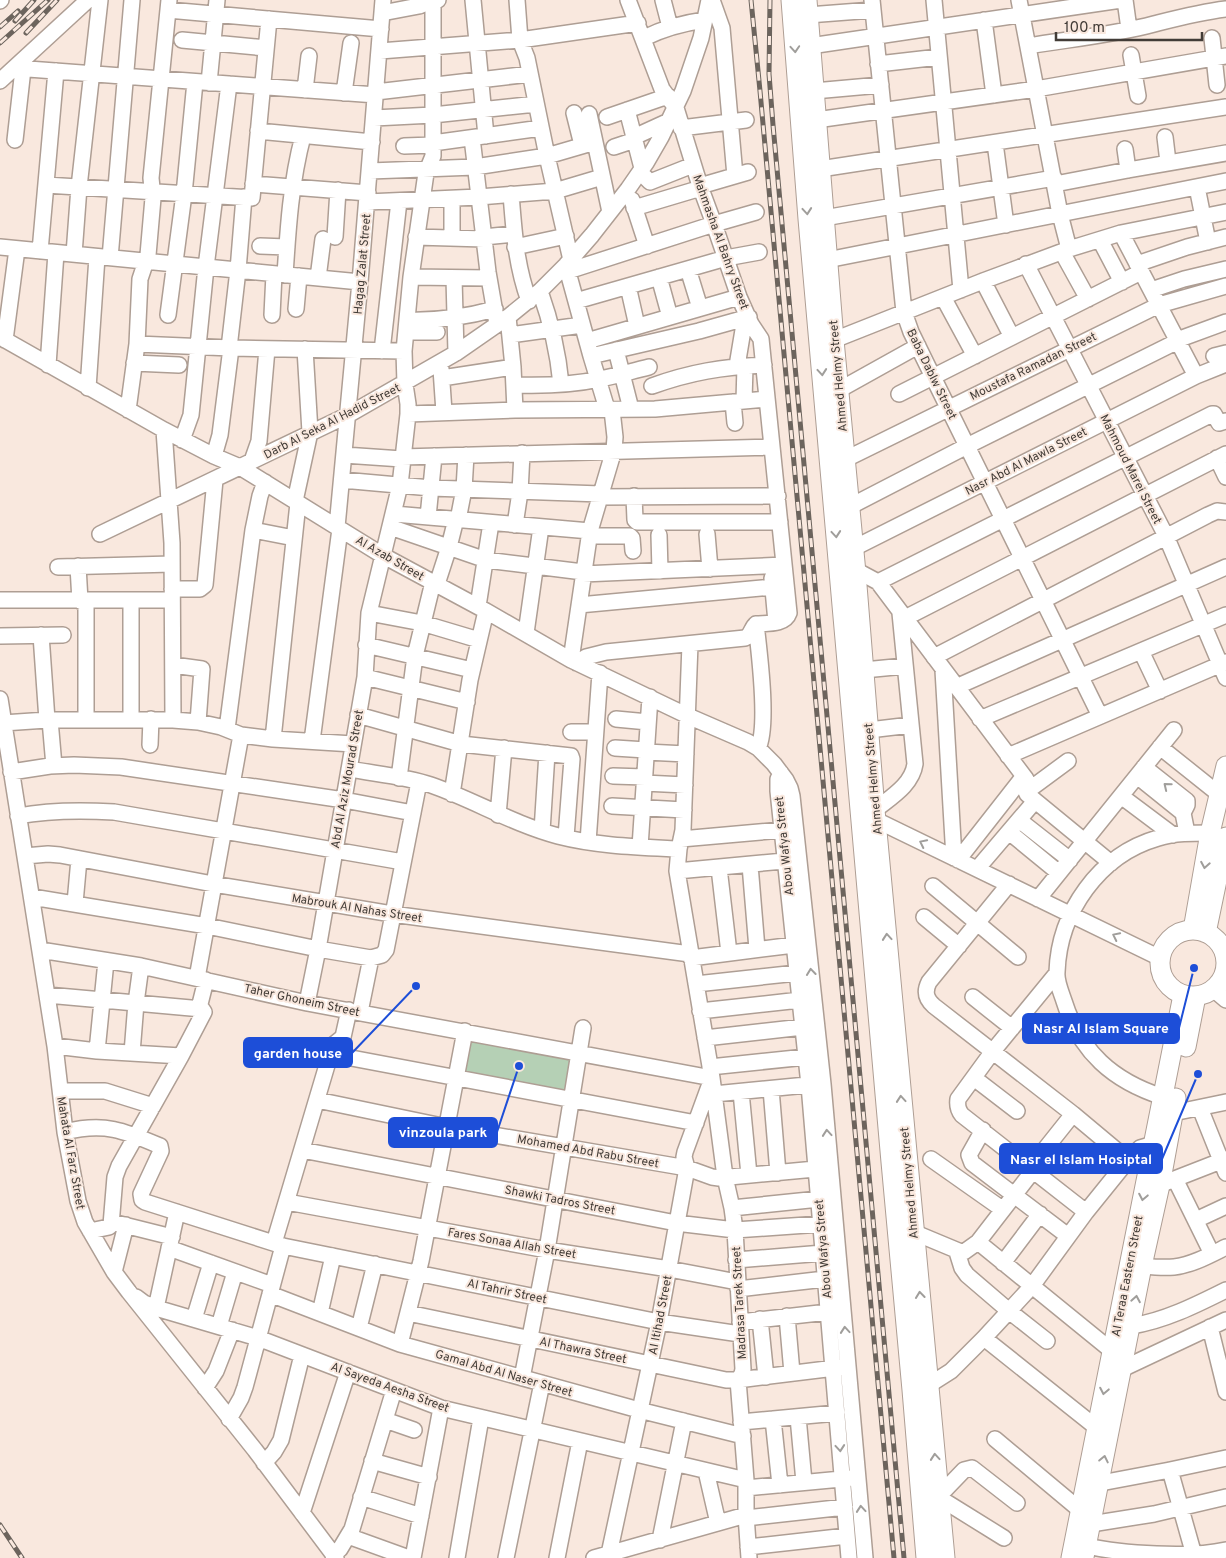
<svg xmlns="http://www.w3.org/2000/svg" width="1226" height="1558" viewBox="0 0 1226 1558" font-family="Overpass,sans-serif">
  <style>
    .green { fill: #b5d0b5 }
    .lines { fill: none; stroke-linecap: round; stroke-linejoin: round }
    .minor-casing { stroke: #ae9e94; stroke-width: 18 }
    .major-casing { stroke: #ae9e94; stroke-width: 21 }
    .minor { stroke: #fff; stroke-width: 15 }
    .major { stroke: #fff; stroke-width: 19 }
    .rail-casing { stroke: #6c645d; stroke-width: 5 }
    .rail { stroke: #f9e8de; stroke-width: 3; stroke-dasharray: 9; stroke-linecap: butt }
    .oneway { stroke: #a09e9b }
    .labels { text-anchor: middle; stroke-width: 4; stroke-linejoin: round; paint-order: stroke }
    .street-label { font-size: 12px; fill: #423c37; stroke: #f9e8de }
    .leader { fill: none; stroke: #1d4ed8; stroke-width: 2 }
    .callout-dot { fill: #1d4ed8; stroke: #f9e8de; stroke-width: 2 }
    .callout { fill: #1d4ed8; stroke: #1d4ed8; stroke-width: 2 }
    .callout-label { font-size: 14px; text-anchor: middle; font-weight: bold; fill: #fff }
  </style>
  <rect width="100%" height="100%" fill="#f9e8de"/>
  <path class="green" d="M 467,1033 L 578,1054 L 570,1098 L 460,1077 Z"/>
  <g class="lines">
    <defs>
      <path id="minor" d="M 473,0 L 486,136
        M 517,0 L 520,40 L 527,58 L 547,156 L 571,260
        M 663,0 L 670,27
        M 712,0 L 722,28 L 735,176
        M 872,0 L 904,312 L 911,332 L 933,377 L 1100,716
        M 934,0 L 961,290
        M 1019,0 L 1060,214 L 1069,249
        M 1125,0 L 1129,29
        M 0,1 L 1,0
        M 168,10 L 381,29
        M 382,13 L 419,6 L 433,0 L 438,0
        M 808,15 L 873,10
        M 984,20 L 994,95
        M 644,38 C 664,28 683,23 705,20
        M 1212,38 L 1217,85
        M 182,40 L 266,48
        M 810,46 L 1121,0
        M 1028,46 C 1070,39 1113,35 1154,24 C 1178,18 1201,12 1226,9
        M 380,51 L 520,40 L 638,23
        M 1131,55 L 1138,96
        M 878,64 L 939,57
        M 15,68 L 376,95
        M 0,81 L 88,0
        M 209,83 L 217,0
        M 305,90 L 309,56
        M 814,91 L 881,85
        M 376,92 L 530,74
        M 344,93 L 351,43
        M 627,110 L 642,168
        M 574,113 L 582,145
        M 589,114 L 610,212
        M 607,117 L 668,96
        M 374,118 L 433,115 L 536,104
        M 816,120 L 1036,89 L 1226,56
        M 681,128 L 746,120
        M 258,131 L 372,142
        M 634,137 L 669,121
        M 1165,137 L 1168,162
        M 472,138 L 488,272 L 497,324
        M 15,140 L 23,69
        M 433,143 L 541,128
        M 995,143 L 1006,225
        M 404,146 L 433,145
        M 614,147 L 635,140
        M 1125,149 L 1128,170
        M 820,169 L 1226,107
        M 370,171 L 475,167 L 547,156 L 595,142
        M 640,172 L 650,182 L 693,165
        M 253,184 L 368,193
        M 1055,184 L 1128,170 L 1226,153
        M 46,185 L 252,198 L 269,19
        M 700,186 L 748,172
        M 1197,187 L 1208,242
        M 511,194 C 514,232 516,265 529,301
        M 632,200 L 647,246
        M 367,202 L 479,197 L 555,191 L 602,177
        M 634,208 L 701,188
        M 824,218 L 1054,178
        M 1121,233 L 1196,376
        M 335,237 L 338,190
        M 416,237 L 484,239
        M 484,237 L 514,234
        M 452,238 L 452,199
        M 1100,240 L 1122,282
        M 260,246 L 287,247
        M 0,247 L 360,282
        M 515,247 L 566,236
        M 40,251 L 56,71
        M 1062,252 L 1088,299
        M 74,254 L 79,187 L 100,0
        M 110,258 L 132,0
        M 827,260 L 1226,181
        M 1026,264 L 1166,536 L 1226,678
        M 1137,264 L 1187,247 L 1226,237
        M 566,265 L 591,356 L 607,409
        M 688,269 L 700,308
        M 568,271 L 714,224 L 756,212
        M 285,275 C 288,228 291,181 303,136
        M 411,277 L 489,278
        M 659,277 L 670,317
        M 318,278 L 323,239
        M 454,278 L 456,353
        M 983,281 L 1012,337
        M 628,286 L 637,326
        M 1151,290 L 1184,279 L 1226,269
        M 540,291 C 551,322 558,352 561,384
        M 943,297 L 975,356
        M 576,301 L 726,258 L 759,252
        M 296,309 L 299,276
        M 168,315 L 184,194 L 195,82
        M 272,315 L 274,274
        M 508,317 L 513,367 L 515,410
        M 407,320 C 438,321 466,317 495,309
        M 406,332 L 437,332
        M 510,335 L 582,325
        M 0,337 L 164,430 L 214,456 L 240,467 L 382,555 L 486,611 L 571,660 L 688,716 L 748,742 L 758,748 L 774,764 L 786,780 L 790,788 L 792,796 L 823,1084 L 865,1558
        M 5,340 L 17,249
        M 834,340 L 983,281 L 1069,249 L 1121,233 L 1226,212
        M 1177,340 L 1226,322
        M 587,341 L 739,297
        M 137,344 L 231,348 L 404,351
        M 229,348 L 238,270 L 244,197
        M 616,350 L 631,409
        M 382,351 L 399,201
        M 591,356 L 699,331 L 749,317
        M 1214,356 L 1226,353
        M 134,363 L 179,365
        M 48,365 L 56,253
        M 737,366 L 745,318
        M 441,369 L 444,412
        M 442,378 L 513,367
        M 514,385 C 543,386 572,385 600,379 C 616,376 632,371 649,367
        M 652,386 C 691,372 722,367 764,365
        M 88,388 L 97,257
        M 839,390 L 918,346
        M 899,394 L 1141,272
        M 744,401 L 745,366
        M 733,402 L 735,423
        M 128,410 L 137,344 L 140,279 L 148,255 L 153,198 L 151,178 L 169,0
        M 408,414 L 515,410 L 655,409 L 767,399
        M 164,430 L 172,543 L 173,720
        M 182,440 L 191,415 L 206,267 L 229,84
        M 344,455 L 402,459
        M 214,456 L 220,435 L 231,348
        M 402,457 L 772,447
        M 1217,458 L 1226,477
        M 846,459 L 1159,305 L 1226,286
        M 252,461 L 259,441 L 267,349
        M 342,480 L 431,488 L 601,494
        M 634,496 L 635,520 L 637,522 L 780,522
        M 600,497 L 778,496
        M 295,501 L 310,432 L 305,349
        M 849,507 L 967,446 L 1178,341
        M 394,514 L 590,531
        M 428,517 L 434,456
        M 458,520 L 464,489 L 466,455
        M 515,525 L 520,492 L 522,453
        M 337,527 L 360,282 L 383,0
        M 390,527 L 486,560 L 583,572
        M 253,530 L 294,538
        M 100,534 L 348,415 L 456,353 L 508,317 L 540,291 L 566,265 L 592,235 L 628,189 L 646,163 L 661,137 L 683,91 L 701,38 L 709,0
        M 707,534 L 710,569
        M 659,535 L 660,571
        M 589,536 L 630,536 L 632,538 L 633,551
        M 854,548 L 1196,376 L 1226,364
        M 78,566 L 80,601
        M 58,567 L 172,564
        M 856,573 L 863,574 L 878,582 L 1026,779 L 1026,790 L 1027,794 L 1111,863
        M 583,574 L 784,565
        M 772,578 L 776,622
        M 878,582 L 1212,414 L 1214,414 L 1219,423 L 1226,421
        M 437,584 L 449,547 L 456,519
        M 172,589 L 200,589 L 205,585 L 215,480
        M 0,600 L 172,600
        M 86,600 L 86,720
        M 131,600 L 131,719
        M 579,605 L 773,587
        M 478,606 L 491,523
        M 369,613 L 422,623 L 479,640
        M 905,618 L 1226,454
        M 756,624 C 759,651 769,726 758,748
        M 526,633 L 541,527
        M 41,635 L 47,720
        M 0,636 L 63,635
        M 690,644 L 683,830 L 679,849 L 677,871 L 712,1078 L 725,1177 L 732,1208 L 735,1230 L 743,1369 L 742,1374 L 738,1380 L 746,1480 L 746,1515 L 749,1558
        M 366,645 L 472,670
        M 1141,651 L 1160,691
        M 934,657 L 1208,515 L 1217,511 L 1226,512
        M 571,660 L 590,531 L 614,450 L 615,437 L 612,410
        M 577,663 L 586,657 L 606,652 L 745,638 C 752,635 751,628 756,624 C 767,623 785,625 789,613 L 761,339 L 751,324 L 739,297 L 714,224 L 700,186 L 676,108 L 662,89 L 628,0
        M 173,665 L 202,669 L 198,722
        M 864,670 L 905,666
        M 943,670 L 954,858
        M 365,677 L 467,702
        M 956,687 L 1226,567
        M 0,699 L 55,1046 L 65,1132 L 78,1201 L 85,1222 L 114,1272 L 129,1292 L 255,1450 L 336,1558
        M 358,715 L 461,744 L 571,756 L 572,759 L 566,837
        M 616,719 L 648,722
        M 980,719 L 1226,615
        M 50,720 L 54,766
        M 3,723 L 47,720 L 173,720 L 198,722 L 221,727 L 241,735 L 273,739 L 353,744
        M 227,729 L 253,530 L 260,496 L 265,482
        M 869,730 L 911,725
        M 571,732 L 595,732
        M 273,739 L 298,503
        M 312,741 L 340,529
        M 150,745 L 151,719
        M 1160,747 L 1220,795
        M 615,748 L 646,750
        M 646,752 L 686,754
        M 1008,756 L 1226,662
        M 1144,767 L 1187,801 L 1187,805 L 1183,813 L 1187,833
        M 349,769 C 376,774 405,776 431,785 C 474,800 513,824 558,836 C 597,846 638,847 679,849
        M 11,772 L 50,766 L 74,765 L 121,767 L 344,800 L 413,813
        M 781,773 L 778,779 L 778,791 L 809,1085 L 849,1558
        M 613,776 L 645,777
        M 1137,776 L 1183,813
        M 399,778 L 415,656 L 433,582
        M 644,783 L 685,785
        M 1026,792 L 1068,761
        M 452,794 L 470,680 L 486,611
        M 1121,796 L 1173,835
        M 612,806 L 684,810
        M 875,810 C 891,797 912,785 915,764 L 900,613
        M 498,815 L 504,748
        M 18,816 C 50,810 81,810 114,812 L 403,862
        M 876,820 L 1160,958
        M 1019,820 L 1070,860
        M 542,831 L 547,753
        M 1009,832 L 1059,873
        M 681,839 L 782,830
        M 588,842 L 600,673
        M 640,847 L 650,697
        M 25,856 L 48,854 L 60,855 L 213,884 L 392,914 L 690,954
        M 958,860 L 1023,777
        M 750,865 L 757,949
        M 719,868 L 729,953
        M 977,869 L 1035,801
        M 677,871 L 795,860
        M 1009,884 L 929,982 C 924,992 926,999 934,1006 L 1073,1114 L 1128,1160
        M 933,886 L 1018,957
        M 32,897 L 207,926 L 318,949 L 371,958 L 382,955 L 386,950 L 419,782
        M 1038,899 L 1174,730
        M 75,903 L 79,859
        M 924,917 L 959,946
        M 1223,949 L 1226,948
        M 40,950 L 141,966 L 307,1003 L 712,1078
        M 691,958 L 794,945
        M 1057,973 L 993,1051 L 958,1099 C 957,1106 958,1110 962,1115 L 1086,1212
        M 197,978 L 241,735
        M 696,984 L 797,973
        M 1213,989 L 1226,1000
        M 47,995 L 202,1009 L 204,1012 L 181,1056 L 119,1166 L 115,1177 L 111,1225 L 109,1227 L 90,1231
        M 973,997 L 1012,1028
        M 307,1003 L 318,949 L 365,677 L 369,613 L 400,485 L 408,414 L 408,404 L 405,384 L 404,351 L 411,277 L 426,173 L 433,156 L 433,0
        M 199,1008 L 206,980
        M 700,1011 L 800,1000
        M 360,1012 L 371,958
        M 705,1038 L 803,1027
        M 55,1046 L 97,1051 L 181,1056
        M 97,1051 L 106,961
        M 132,1053 L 136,1003 L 141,966
        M 330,1054 L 696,1123
        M 710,1067 L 806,1057
        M 974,1078 L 1017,1111
        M 771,1089 L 778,1173
        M 61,1091 L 105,1091 L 153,1106
        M 741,1092 L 749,1175
        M 714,1094 L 817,1084
        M 1163,1097 C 1113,1081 1080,1052 1064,1001 C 1061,992 1056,981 1057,972 C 1059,912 1099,855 1158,838 C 1175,833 1192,833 1210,833
        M 317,1100 L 447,1127 L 687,1168 L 712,1177 L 719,1178 L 826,1168
        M 1200,1108 L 1226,1173
        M 1173,1113 L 1226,1102
        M 983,1130 L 969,1155 L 972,1163 L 1068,1236
        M 65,1132 C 105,1122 125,1131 160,1146 L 161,1151 L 141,1194 L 142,1200 L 145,1202 L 283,1246 L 659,1322 L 740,1334
        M 302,1150 L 676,1223 L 735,1230 L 821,1224
        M 931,1159 L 1002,1209
        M 1175,1179 L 1212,1254
        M 1167,1182 L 1226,1159
        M 287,1202 L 547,1250 L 669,1269 L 737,1282
        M 732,1208 L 819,1199
        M 1196,1220 L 1226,1206
        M 112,1222 L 172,1237
        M 913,1232 L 961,1252 L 964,1252 L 978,1242 L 1029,1176 L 1030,1168 L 1073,1114
        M 978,1242 L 1112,1351
        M 274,1243 L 333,1045 L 343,1037 L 349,1010
        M 169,1248 L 272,1285
        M 957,1252 L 962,1268 L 967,1275 L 1009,1311 L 1047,1341
        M 736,1260 L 823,1253
        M 1003,1263 L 1040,1214
        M 1142,1266 C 1153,1267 1163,1268 1174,1267 C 1192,1265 1210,1255 1226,1247
        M 114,1272 L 126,1225
        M 738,1289 L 825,1279
        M 270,1294 L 400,1344 L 639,1410 L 743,1436
        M 136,1297 L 144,1303 L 156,1308 L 258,1338 L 441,1408 L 746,1480
        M 156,1308 L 177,1212
        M 320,1313 L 333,1256
        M 408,1313 L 726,1380 L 738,1380 L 843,1367
        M 787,1316 L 792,1373
        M 194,1319 L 211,1263
        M 760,1319 L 766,1377
        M 740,1322 L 828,1312
        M 219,1326 L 235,1272
        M 1131,1326 C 1164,1321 1196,1305 1226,1290
        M 1210,1327 L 1226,1392
        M 359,1328 L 375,1264
        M 984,1338 L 1097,1428
        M 400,1344 L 421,1261 L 465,1031
        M 1122,1369 L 1226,1320
        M 522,1378 L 547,1250 L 583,1028
        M 929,1385 L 951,1371 L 984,1338 L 1032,1286 L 1086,1212 L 1128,1160 L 1140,1148 L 1147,1146 L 1153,1148
        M 205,1388 L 216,1371 L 232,1330
        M 798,1417 L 804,1482
        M 229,1419 L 241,1398 L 245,1387 L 283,1246
        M 773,1419 L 780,1485
        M 385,1420 L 414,1430
        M 741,1422 L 837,1413
        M 995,1439 L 1080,1510
        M 372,1461 L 429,1477
        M 264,1463 L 274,1452 L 281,1440 L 302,1355
        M 1170,1470 L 1194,1555
        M 706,1471 L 718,1523
        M 1090,1485 L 1170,1470 L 1226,1458
        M 746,1488 L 852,1478
        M 361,1497 L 421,1516
        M 302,1513 L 348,1372
        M 746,1518 L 845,1507
        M 1091,1524 L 1154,1514 L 1226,1497
        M 348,1536 L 409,1558
        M 1004,1538 L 938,1497 L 964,1470 L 972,1468 L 1017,1503
        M 660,1540 L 684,1421
        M 1087,1546 C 1122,1554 1191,1558 1226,1550
        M 748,1547 L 847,1536
        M 609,1554 L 659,1322 L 687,1168 L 684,1157 L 685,1152 L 711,1081
        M 333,1555 L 340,1549 L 352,1529 L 394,1390
        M 413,1558 L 441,1408
        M 457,1558 L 481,1418
        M 506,1558 L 542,1383
        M 557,1558 L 580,1441
        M 594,1558 L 746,1515"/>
      <path id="major" d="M 791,0 L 808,219 L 891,1162 L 912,1390 L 926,1558
        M 807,0 L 834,340 L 856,573 L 875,810 L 945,1558
        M 1193,930 L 1210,833 L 1226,766
        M1160 963a33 33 0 1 1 66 0a33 33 0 1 1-66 0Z
        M 1206,933 L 1226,837
        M 1186,1047 L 1196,996
        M 1084,1557 L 1142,1266 L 1160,1185 L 1176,1098
        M 1071,1558 L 1183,995"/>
    </defs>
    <use href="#minor" class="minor-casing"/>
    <use href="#major" class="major-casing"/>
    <use href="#minor" class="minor"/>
    <use href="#major" class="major"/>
    <defs>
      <path id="rail" d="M 751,0 L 760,91 L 894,1558
        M 770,0 L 769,74 L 773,125 L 904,1558
        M 15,21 L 34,0
        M 0,27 L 18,11
        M 26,33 L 57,0
        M 0,43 L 48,0
        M 0,1525 L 22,1558"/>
    </defs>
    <use href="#rail" class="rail-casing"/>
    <use href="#rail" class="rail"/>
  </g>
  <defs><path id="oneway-chevron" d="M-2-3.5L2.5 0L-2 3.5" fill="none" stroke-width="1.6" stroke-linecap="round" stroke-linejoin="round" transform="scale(1.25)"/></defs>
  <g class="oneway">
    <use href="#oneway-chevron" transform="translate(795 49) rotate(86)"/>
    <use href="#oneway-chevron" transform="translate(807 211) rotate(85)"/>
    <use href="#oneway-chevron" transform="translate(822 372) rotate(85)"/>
    <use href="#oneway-chevron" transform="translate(836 534) rotate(85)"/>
    <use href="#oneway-chevron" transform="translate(1167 786) rotate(-141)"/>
    <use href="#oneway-chevron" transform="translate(923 843) rotate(-154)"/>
    <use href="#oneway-chevron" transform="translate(1205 865) rotate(100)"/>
    <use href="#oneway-chevron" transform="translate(1116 936) rotate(-154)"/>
    <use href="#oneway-chevron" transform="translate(887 937) rotate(-95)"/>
    <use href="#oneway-chevron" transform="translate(811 972) rotate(-96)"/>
    <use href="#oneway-chevron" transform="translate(901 1099) rotate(-95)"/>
    <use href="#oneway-chevron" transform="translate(827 1133) rotate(-95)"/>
    <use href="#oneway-chevron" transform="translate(1143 1197) rotate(101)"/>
    <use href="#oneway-chevron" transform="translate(920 1295) rotate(-96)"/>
    <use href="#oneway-chevron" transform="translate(1136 1299) rotate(-80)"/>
    <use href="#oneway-chevron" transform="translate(845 1330) rotate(-95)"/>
    <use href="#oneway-chevron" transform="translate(1104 1391) rotate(101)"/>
    <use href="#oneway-chevron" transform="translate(840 1448) rotate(85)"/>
    <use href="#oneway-chevron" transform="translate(935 1457) rotate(-95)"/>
    <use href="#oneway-chevron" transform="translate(1104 1459) rotate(-78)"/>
    <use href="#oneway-chevron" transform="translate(861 1509) rotate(-95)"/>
  </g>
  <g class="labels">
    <g class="street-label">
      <text transform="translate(721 242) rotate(70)" y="4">Mahmasha Al Bahry Street</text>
      <text transform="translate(362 264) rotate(-85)" y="4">Hagag Zalat Street</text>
      <text transform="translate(1033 366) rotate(-26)" y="4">Moustafa Ramadan Street</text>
      <text transform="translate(932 374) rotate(64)" y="4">Baba Dablw Street</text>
      <text transform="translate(838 376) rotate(-95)" y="4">Ahmed Helmy Street</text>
      <text transform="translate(332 421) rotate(-27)" y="4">Darb Al Seka Al Hadid Street</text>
      <text transform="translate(1026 461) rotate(-27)" y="4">Nasr Abd Al Mawla Street</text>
      <text transform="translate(1131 469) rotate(63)" y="4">Mahmoud Marei Street</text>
      <text transform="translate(390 558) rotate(30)" y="4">Al Azab Street</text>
      <text transform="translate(347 779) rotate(-80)" y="4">Abd Al Aziz Mourad Street</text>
      <text transform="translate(873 779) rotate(-95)" y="4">Ahmed Helmy Street</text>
      <text transform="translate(784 846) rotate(-96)" y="4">Abou Wafya Street</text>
      <text transform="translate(357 908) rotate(9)" y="4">Mabrouk Al Nahas Street</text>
      <text transform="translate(302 1000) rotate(12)" y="4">Taher Ghoneim Street</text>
      <text transform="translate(588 1151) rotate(10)" y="4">Mohamed Abd Rabu Street</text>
      <text transform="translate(71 1153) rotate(80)" y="4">Mahata Al Farz Street</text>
      <text transform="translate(909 1183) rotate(-95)" y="4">Ahmed Helmy Street</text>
      <text transform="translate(560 1200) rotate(11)" y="4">Shawki Tadros Street</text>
      <text transform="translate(512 1243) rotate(10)" y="4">Fares Sonaa Allah Street</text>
      <text transform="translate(823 1249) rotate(-95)" y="4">Abou Wafya Street</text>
      <text transform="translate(1127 1276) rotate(-79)" y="4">Al Teraa Eastern Street</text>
      <text transform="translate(507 1291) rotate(12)" y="4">Al Tahrir Street</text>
      <text transform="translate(739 1303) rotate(-93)" y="4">Madrasa Tarek Street</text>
      <text transform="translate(660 1315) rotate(-79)" y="4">Al Itihad Street</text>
      <text transform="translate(583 1350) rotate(12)" y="4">Al Thawra Street</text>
      <text transform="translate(504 1373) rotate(16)" y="4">Gamal Abd Al Naser Street</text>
      <text transform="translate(390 1387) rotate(20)" y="4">Al Sayeda Aesha Street</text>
    </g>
  </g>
  <path class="leader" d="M1194 968L1179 1028M416 986L352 1053M519 1066L497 1132M1198 1074L1162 1159"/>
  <g class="callout-dot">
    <circle cx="1194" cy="968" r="5"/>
    <circle cx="416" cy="986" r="5"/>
    <circle cx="519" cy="1066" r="5"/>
    <circle cx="1198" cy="1074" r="5"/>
  </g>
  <g class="callout">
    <rect x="1023" y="1014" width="156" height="29" rx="5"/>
    <rect x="244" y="1038" width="108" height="29" rx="5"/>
    <rect x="389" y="1118" width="108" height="29" rx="5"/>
    <rect x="1000" y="1144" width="162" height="29" rx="5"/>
  </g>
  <g class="callout-label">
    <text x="1101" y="1033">Nasr Al Islam Square</text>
    <text x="298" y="1058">garden house</text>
    <text x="443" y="1137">vinzoula park</text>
    <text x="1081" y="1164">Nasr el Islam Hosiptal</text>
  </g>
  <path d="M1056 32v8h146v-8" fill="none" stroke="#423c37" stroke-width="2.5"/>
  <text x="1064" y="32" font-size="15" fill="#423c37" stroke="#f9e8de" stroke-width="4" paint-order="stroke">100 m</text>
</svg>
